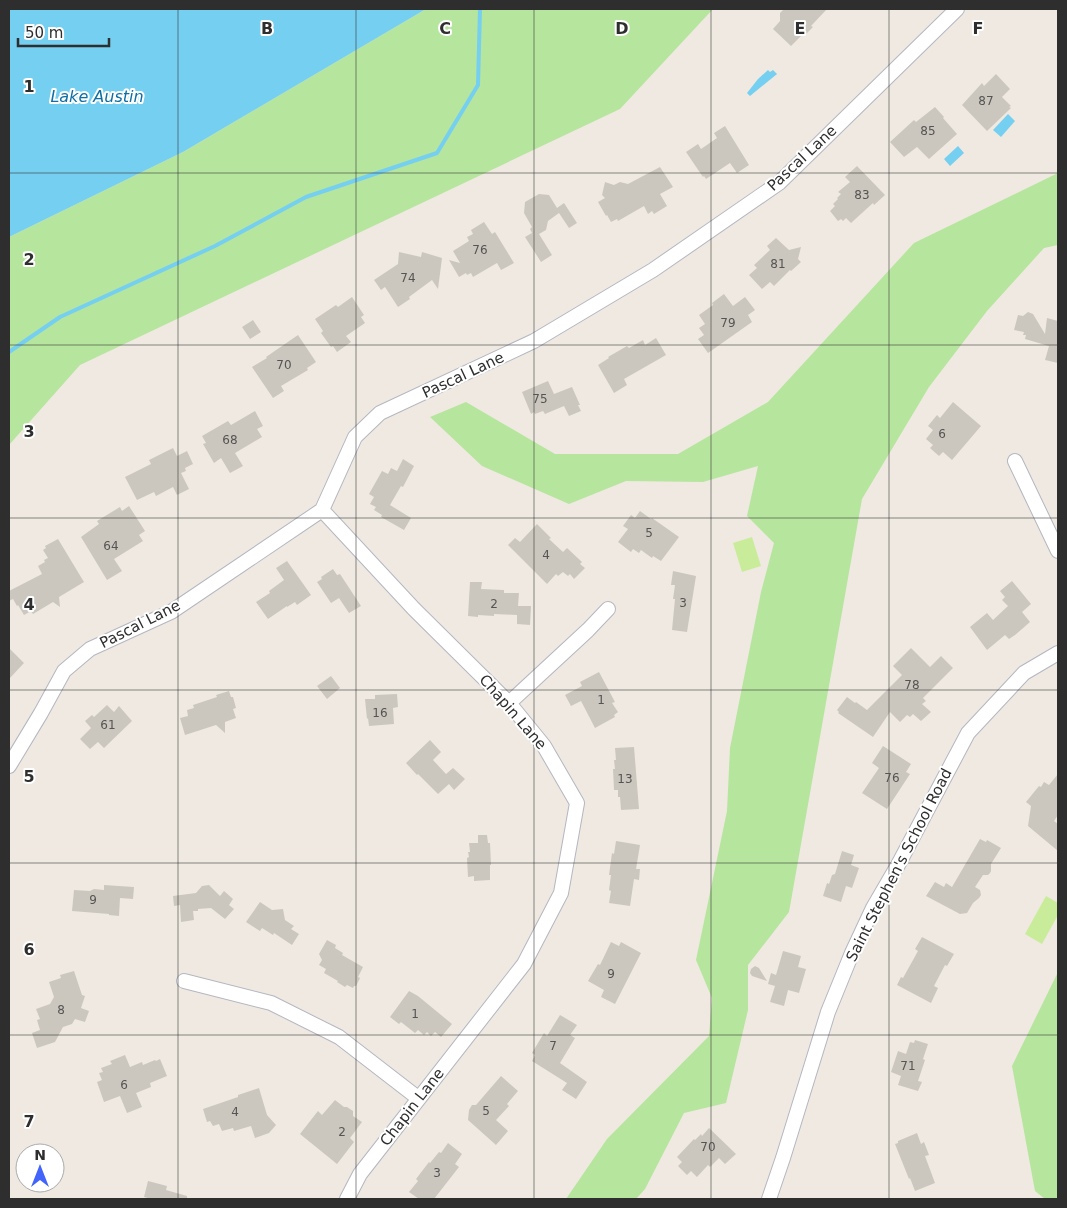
<svg xmlns="http://www.w3.org/2000/svg" width="1067" height="1208" viewBox="0 0 1067 1208" font-family="'DejaVu Sans',sans-serif">
  <style>
    .green { fill: #b6e59e }
    .pitch { fill: #c9ec9a }
    .water { fill: #75cff0 }
    .lines { fill: none; stroke-linecap: round; stroke-linejoin: round }
    .stream { stroke: #75cff0; stroke-width: 4 }
    .building { fill: #cbc7bf }
    .street-casing { stroke: #b4b7c1; stroke-width: 16 }
    .street { stroke: #fff; stroke-width: 14 }
    .grid { fill: none; stroke: #2e2e2e; stroke-width: 1; stroke-opacity: 0.55 }
    .labels { text-anchor: middle; stroke-width: 4; stroke-linejoin: round; paint-order: stroke }
    .number-label { font-size: 12px; fill: #555452 }
    .street-label { font-size: 15px; fill: #2e2e2e; stroke: #fff }
    .water-label { font-size: 16px; font-style: italic; fill: #0d6fa3; stroke: #fff }
    .grid-label { font-size: 16px; text-anchor: middle; font-weight: bold; fill: #2e2e2e; stroke: #fff; stroke-width: 4; stroke-linejoin: round; paint-order: stroke }
  </style>
  <rect width="100%" height="100%" fill="#efe9e1"/>
  <path class="green" d="M 426,9 L 713,9 L 620,109 L 80,365 L 9,445 L 9,237 L 183,152 Z
    M 1058,173 L 1058,245 L 1044,248 L 987,311 L 929,387 L 862,499 L 789,912 L 748,965 L 748,1010 L 726,1103 L 684,1113 L 645,1189 L 636,1199 L 566,1199 L 607,1139 L 709,1036 L 712,998 L 696,960 L 727,811 L 730,748 L 761,592 L 774,543 L 747,516 L 758,466 L 703,482 L 626,481 L 569,504 L 482,466 L 430,417 L 466,402 L 555,454 L 678,454 L 768,402 L 914,243 Z
    M 1058,972 L 1058,1199 L 1045,1199 L 1035,1191 L 1012,1066 Z"/>
  <path class="pitch" d="M 752,537 L 761,566 L 742,572 L 733,543 Z
    M 1046,896 L 1058,903 L 1058,915 L 1042,944 L 1025,934 Z"/>
  <path class="water" d="M 9,9 L 426,9 L 183,152 L 9,237 Z
    M 768,70 L 770,72 L 773,70 L 777,74 L 750,96 L 747,93 L 758,79 Z
    M 1008,114 L 1015,121 L 1001,137 L 993,130 Z
    M 958,146 L 964,153 L 950,166 L 944,159 Z"/>
  <g class="lines">
    <path class="stream" d="M 9,352 L 60,317 L 215,246 L 306,197 L 437,153 L 478,85 L 480,9"/>
  </g>
  <path class="building" d="M 784,9 L 827,9 L 811,26 L 813,27 L 806,34 L 804,33 L 791,46 L 773,29 L 780,21 L 780,13 Z
    M 996,74 L 1010,89 L 1002,97 L 1011,106 L 1009,107 L 1011,108 L 987,131 L 962,105 L 982,83 L 984,86 Z
    M 935,107 L 944,117 L 943,118 L 957,134 L 929,159 L 917,147 L 904,157 L 890,142 L 914,120 L 916,122 Z
    M 725,126 L 749,165 L 737,173 L 730,163 L 706,179 L 704,176 L 703,177 L 686,152 L 698,144 L 701,149 L 717,138 L 714,133 Z
    M 857,166 L 885,195 L 874,205 L 873,203 L 851,223 L 846,218 L 843,221 L 841,219 L 838,221 L 830,211 L 835,206 L 833,204 L 838,199 L 837,198 L 841,194 L 838,192 L 850,182 L 845,177 Z
    M 660,167 L 673,187 L 660,194 L 667,206 L 654,214 L 652,211 L 648,214 L 644,206 L 618,221 L 617,219 L 611,222 L 607,215 L 606,216 L 598,202 L 605,198 L 602,195 L 605,182 L 614,185 L 620,182 L 628,184 Z
    M 539,194 L 549,195 L 557,208 L 564,203 L 577,223 L 569,228 L 559,213 L 548,221 L 546,230 L 539,234 L 552,255 L 541,262 L 525,237 L 532,233 L 530,229 L 532,227 L 524,213 L 525,202 Z
    M 484,222 L 492,234 L 495,232 L 514,263 L 501,270 L 497,263 L 473,277 L 471,273 L 467,275 L 466,273 L 459,277 L 449,260 L 460,263 L 453,251 L 469,241 L 467,237 L 473,234 L 471,230 Z
    M 776,238 L 789,250 L 801,247 L 798,259 L 801,262 L 791,271 L 790,270 L 774,286 L 770,282 L 762,289 L 749,275 L 757,268 L 754,265 L 770,250 L 767,246 Z
    M 399,252 L 421,257 L 422,252 L 442,258 L 438,289 L 432,280 L 409,297 L 410,299 L 398,307 L 385,287 L 381,290 L 374,280 L 398,264 Z
    M 724,294 L 733,306 L 745,297 L 755,310 L 748,315 L 752,322 L 708,353 L 698,339 L 704,335 L 699,328 L 705,324 L 699,315 L 713,305 L 712,303 Z
    M 352,297 L 364,315 L 361,317 L 365,323 L 346,336 L 351,342 L 337,352 L 333,346 L 331,347 L 321,333 L 323,331 L 315,319 L 336,305 L 338,307 Z
    M 1028,312 L 1033,314 L 1045,334 L 1047,318 L 1058,321 L 1058,363 L 1045,360 L 1049,346 L 1025,339 L 1026,335 L 1023,335 L 1024,332 L 1014,330 L 1018,315 L 1023,316 Z
    M 253,320 L 261,332 L 250,339 L 242,327 Z
    M 298,335 L 316,362 L 307,368 L 308,370 L 281,386 L 284,391 L 273,398 L 252,367 L 267,358 L 266,357 Z
    M 656,338 L 666,355 L 624,379 L 627,385 L 614,393 L 598,365 L 609,358 L 608,357 L 627,346 L 629,348 L 643,340 L 645,345 Z
    M 548,381 L 554,394 L 572,387 L 580,405 L 578,405 L 581,411 L 569,416 L 564,406 L 545,414 L 543,411 L 535,414 L 534,412 L 531,414 L 522,392 Z
    M 953,402 L 981,426 L 952,460 L 943,452 L 939,456 L 930,448 L 933,445 L 926,439 L 933,430 L 928,426 L 937,415 L 940,418 Z
    M 255,411 L 263,426 L 257,429 L 262,437 L 235,453 L 243,466 L 230,473 L 221,458 L 214,463 L 203,444 L 206,443 L 202,436 L 228,421 L 231,425 Z
    M 173,448 L 177,456 L 187,451 L 193,464 L 185,468 L 186,471 L 181,473 L 189,489 L 177,495 L 173,487 L 156,496 L 154,492 L 137,500 L 125,477 L 151,464 L 149,460 Z
    M 403,459 L 414,466 L 403,487 L 401,486 L 390,505 L 411,518 L 404,530 L 381,517 L 382,515 L 374,510 L 376,507 L 370,504 L 374,497 L 369,494 L 382,471 L 388,474 L 391,468 L 397,471 Z
    M 129,506 L 145,531 L 139,535 L 143,541 L 114,559 L 122,571 L 107,580 L 81,537 L 99,524 L 97,521 L 120,507 L 122,511 Z
    M 640,511 L 651,519 L 652,518 L 679,537 L 661,561 L 653,556 L 652,558 L 641,550 L 639,553 L 633,549 L 631,552 L 618,542 L 628,529 L 623,526 L 631,515 L 635,518 Z
    M 537,524 L 551,538 L 549,539 L 563,552 L 567,548 L 582,562 L 580,564 L 585,568 L 574,579 L 570,574 L 568,576 L 563,572 L 558,576 L 556,574 L 547,584 L 508,545 L 515,538 L 520,542 Z
    M 58,539 L 84,582 L 59,597 L 60,607 L 53,602 L 33,614 L 31,611 L 24,615 L 18,605 L 17,606 L 13,599 L 9,601 L 9,591 L 42,574 L 38,566 L 45,562 L 44,560 L 48,558 L 43,550 L 46,548 L 45,546 Z
    M 287,561 L 311,595 L 297,605 L 295,602 L 287,607 L 287,606 L 268,619 L 256,602 L 270,593 L 269,591 L 284,580 L 276,568 Z
    M 333,569 L 337,575 L 340,574 L 361,606 L 349,613 L 339,598 L 331,603 L 317,582 L 322,579 L 321,577 Z
    M 673,571 L 696,576 L 687,632 L 672,630 L 675,599 L 673,599 L 675,585 L 671,585 Z
    M 1012,581 L 1031,604 L 1022,612 L 1030,622 L 1015,635 L 1009,639 L 1005,635 L 987,650 L 970,627 L 987,613 L 993,620 L 1008,606 L 1002,600 L 1005,597 L 1000,591 Z
    M 470,582 L 482,582 L 481,589 L 504,590 L 504,593 L 519,593 L 518,606 L 531,606 L 530,625 L 517,624 L 517,615 L 494,614 L 494,616 L 478,615 L 478,617 L 468,616 Z
    M 9,648 L 24,663 L 9,679 Z
    M 911,648 L 930,667 L 941,656 L 953,668 L 923,698 L 926,701 L 922,704 L 931,712 L 921,721 L 913,714 L 910,717 L 907,715 L 900,722 L 890,712 L 873,737 L 838,713 L 839,712 L 837,710 L 847,697 L 855,703 L 856,702 L 867,710 L 902,675 L 893,666 Z
    M 599,672 L 615,702 L 612,703 L 618,712 L 614,715 L 615,717 L 595,728 L 581,701 L 571,706 L 565,695 L 582,686 L 580,682 Z
    M 331,676 L 340,688 L 327,699 L 317,686 Z
    M 229,691 L 231,697 L 233,697 L 236,708 L 233,709 L 236,718 L 225,722 L 225,733 L 216,725 L 185,735 L 180,718 L 188,716 L 187,710 L 194,708 L 193,705 L 217,697 L 216,695 Z
    M 397,694 L 398,707 L 393,708 L 394,724 L 369,726 L 368,718 L 367,719 L 365,699 L 375,699 L 375,695 Z
    M 107,705 L 114,712 L 119,706 L 132,721 L 104,748 L 98,742 L 90,749 L 80,739 L 91,728 L 85,721 L 92,715 L 94,717 Z
    M 430,740 L 441,752 L 433,760 L 446,774 L 453,768 L 465,779 L 454,790 L 449,784 L 438,794 L 418,774 L 417,775 L 406,763 Z
    M 883,746 L 911,764 L 906,772 L 910,774 L 887,809 L 862,793 L 879,768 L 872,763 Z
    M 634,747 L 639,809 L 621,810 L 620,797 L 618,797 L 618,790 L 614,790 L 613,769 L 615,769 L 614,760 L 616,760 L 615,748 Z
    M 1058,774 L 1058,815 L 1054,821 L 1058,824 L 1058,851 L 1028,826 L 1031,806 L 1026,802 L 1039,786 L 1041,787 L 1044,782 L 1049,785 Z
    M 478,835 L 487,835 L 488,843 L 490,843 L 491,865 L 490,865 L 490,880 L 474,881 L 474,876 L 468,877 L 467,858 L 469,857 L 468,852 L 470,852 L 469,843 L 478,843 Z
    M 980,839 L 986,842 L 987,840 L 1001,848 L 991,864 L 991,871 L 990,873 L 988,875 L 983,875 L 975,887 L 980,890 L 981,895 L 979,898 L 973,903 L 967,913 L 960,914 L 926,896 L 935,882 L 944,887 L 946,883 L 952,887 Z
    M 616,841 L 640,845 L 636,869 L 640,869 L 639,880 L 634,879 L 630,906 L 609,903 L 611,891 L 609,890 L 611,875 L 609,875 L 612,853 L 614,854 Z
    M 842,851 L 854,855 L 851,865 L 859,868 L 852,888 L 846,886 L 841,902 L 823,896 L 827,883 L 829,884 L 832,875 L 835,874 Z
    M 104,885 L 134,887 L 133,899 L 120,898 L 119,916 L 109,915 L 109,914 L 72,911 L 74,890 L 90,891 L 94,889 L 104,890 Z
    M 209,885 L 220,896 L 224,891 L 233,899 L 229,905 L 234,909 L 225,919 L 211,908 L 198,909 L 198,911 L 193,911 L 194,920 L 181,922 L 180,905 L 174,906 L 173,896 L 196,893 L 202,886 Z
    M 260,902 L 272,910 L 283,909 L 285,920 L 294,926 L 291,929 L 299,934 L 292,945 L 274,933 L 273,935 L 262,928 L 260,931 L 246,922 Z
    M 922,937 L 954,954 L 947,966 L 945,965 L 934,986 L 938,988 L 931,1003 L 897,985 L 901,977 L 903,978 L 918,951 L 915,949 Z
    M 327,940 L 336,945 L 335,948 L 343,953 L 342,955 L 363,967 L 358,977 L 360,978 L 356,986 L 354,986 L 353,988 L 347,985 L 345,987 L 337,982 L 338,981 L 324,973 L 326,969 L 319,965 L 322,960 L 319,954 Z
    M 611,942 L 619,946 L 621,942 L 641,953 L 615,1004 L 601,997 L 604,990 L 588,981 L 598,964 L 600,965 Z
    M 783,951 L 801,956 L 798,967 L 806,969 L 799,993 L 788,990 L 784,1006 L 770,1002 L 775,986 L 768,984 L 771,973 L 776,975 Z
    M 755,966 L 759,968 L 767,981 L 752,976 L 750,973 L 751,969 Z
    M 74,971 L 82,995 L 85,996 L 81,1008 L 89,1011 L 85,1022 L 75,1019 L 72,1024 L 63,1027 L 55,1042 L 37,1048 L 32,1033 L 40,1030 L 37,1020 L 40,1019 L 36,1009 L 50,1004 L 54,997 L 49,982 L 61,978 L 60,975 Z
    M 409,991 L 418,996 L 452,1024 L 441,1037 L 435,1032 L 431,1036 L 427,1032 L 424,1035 L 418,1030 L 415,1033 L 401,1022 L 399,1024 L 390,1017 Z
    M 560,1015 L 577,1025 L 570,1035 L 575,1038 L 560,1063 L 587,1082 L 576,1099 L 562,1090 L 567,1083 L 532,1061 L 535,1055 L 532,1053 L 544,1033 L 547,1036 Z
    M 915,1040 L 928,1044 L 923,1059 L 925,1060 L 918,1081 L 922,1082 L 918,1091 L 898,1085 L 901,1076 L 891,1072 L 898,1051 L 906,1054 L 910,1042 L 914,1043 Z
    M 125,1055 L 130,1067 L 142,1062 L 143,1065 L 155,1060 L 156,1061 L 160,1059 L 167,1076 L 150,1083 L 151,1087 L 136,1093 L 142,1107 L 127,1113 L 120,1096 L 104,1102 L 97,1082 L 102,1080 L 99,1073 L 103,1072 L 101,1068 L 112,1064 L 110,1061 Z
    M 501,1076 L 518,1091 L 507,1104 L 509,1106 L 496,1120 L 508,1131 L 496,1145 L 468,1120 L 469,1110 L 472,1105 L 476,1105 Z
    M 259,1088 L 267,1115 L 276,1125 L 269,1133 L 255,1138 L 251,1126 L 234,1131 L 233,1128 L 222,1131 L 219,1124 L 213,1126 L 210,1121 L 207,1122 L 203,1109 L 238,1097 L 238,1095 Z
    M 335,1100 L 344,1107 L 347,1107 L 353,1111 L 353,1116 L 362,1122 L 350,1138 L 354,1142 L 337,1164 L 300,1134 L 318,1111 L 322,1115 Z
    M 709,1128 L 736,1154 L 725,1164 L 719,1158 L 710,1167 L 708,1165 L 697,1177 L 691,1171 L 687,1175 L 678,1166 L 682,1162 L 677,1157 L 694,1139 L 695,1140 L 701,1134 L 702,1136 Z
    M 917,1133 L 921,1144 L 924,1142 L 929,1155 L 925,1156 L 935,1183 L 915,1191 L 910,1178 L 909,1179 L 895,1144 L 898,1143 L 898,1141 Z
    M 448,1143 L 462,1154 L 455,1164 L 459,1167 L 434,1199 L 419,1199 L 409,1192 L 418,1181 L 416,1179 L 429,1162 L 430,1163 L 439,1152 L 441,1153 Z
    M 148,1181 L 167,1186 L 166,1190 L 187,1196 L 187,1199 L 151,1199 L 144,1197 Z"/>
  <g class="lines">
    <defs>
      <path id="street" d="M 1015,461 L 1058,551
        M 322,510 L 414,609 L 509,703 L 544,746 L 577,803 L 561,893 L 524,964 L 360,1174 L 347,1199
        M 509,703 L 588,630 L 608,609
        M 9,766 L 41,713 L 64,671 L 90,649 L 171,612 L 322,510 L 355,437 L 380,413 L 534,341 L 653,270 L 779,183 L 957,9
        M 184,981 L 271,1003 L 339,1037 L 418,1098
        M 769,1199 L 783,1158 L 828,1012 L 852,953 L 873,908 L 898,865 L 968,733 L 1024,673 L 1058,653"/>
    </defs>
    <use href="#street" class="street-casing"/>
    <use href="#street" class="street"/>
  </g>
  <path class="grid" d="M 178,9 L 178,1199M 356,9 L 356,1199M 534,9 L 534,1199M 711,9 L 711,1199M 889,9 L 889,1199M 9,173 L 1058,173M 9,345 L 1058,345M 9,518 L 1058,518M 9,690 L 1058,690M 9,863 L 1058,863M 9,1035 L 1058,1035"/>
  <g class="labels">
    <g class="number-label">
      <text x="986" y="105">87</text>
      <text x="928" y="135">85</text>
      <text x="862" y="199">83</text>
      <text x="480" y="254">76</text>
      <text x="778" y="268">81</text>
      <text x="408" y="282">74</text>
      <text x="728" y="327">79</text>
      <text x="284" y="369">70</text>
      <text x="540" y="403">75</text>
      <text x="942" y="438">6</text>
      <text x="230" y="444">68</text>
      <text x="649" y="537">5</text>
      <text x="111" y="550">64</text>
      <text x="546" y="559">4</text>
      <text x="683" y="607">3</text>
      <text x="494" y="608">2</text>
      <text x="912" y="689">78</text>
      <text x="601" y="704">1</text>
      <text x="380" y="717">16</text>
      <text x="108" y="729">61</text>
      <text x="892" y="782">76</text>
      <text x="625" y="783">13</text>
      <text x="93" y="904">9</text>
      <text x="611" y="978">9</text>
      <text x="61" y="1014">8</text>
      <text x="415" y="1018">1</text>
      <text x="553" y="1050">7</text>
      <text x="908" y="1070">71</text>
      <text x="124" y="1089">6</text>
      <text x="486" y="1115">5</text>
      <text x="235" y="1116">4</text>
      <text x="342" y="1136">2</text>
      <text x="708" y="1151">70</text>
      <text x="437" y="1177">3</text>
    </g>
    <g class="street-label">
      <text transform="translate(802 158) rotate(-43)" y="5">Pascal Lane</text>
      <text transform="translate(463 375) rotate(-25)" y="5">Pascal Lane</text>
      <text transform="translate(140 624) rotate(-27)" y="5">Pascal Lane</text>
      <text transform="translate(513 712) rotate(49)" y="5">Chapin Lane</text>
      <text transform="translate(899 865) rotate(-63)" y="5">Saint Stephen's School Road</text>
      <text transform="translate(412 1107) rotate(-52)" y="5">Chapin Lane</text>
    </g>
    <g class="water-label">
      <text x="97" y="102">Lake Austin</text>
    </g>
  </g>
  <g class="grid-label">
    <text x="267" y="34">B</text>
    <text x="445" y="34">C</text>
    <text x="622" y="34">D</text>
    <text x="800" y="34">E</text>
    <text x="978" y="34">F</text>
    <text x="29" y="92">1</text>
    <text x="29" y="265">2</text>
    <text x="29" y="437">3</text>
    <text x="29" y="610">4</text>
    <text x="29" y="782">5</text>
    <text x="29" y="955">6</text>
    <text x="29" y="1127">7</text>
  </g>
  <rect width="1067" height="1208" fill="none" stroke="#2e2e2e" stroke-width="20"/>
  <g transform="translate(40 1168)"><circle r="24" fill="#ffffff" stroke="#ababab"/>
  <path d="M0-4L9 19L0 12L-9 19Z" fill="#4264fb"/>
  <text y="-8" font-size="14" font-weight="bold" text-anchor="middle" fill="#2e2e2e">N</text>
  </g>
  <path d="M18 38v8h91v-8" fill="none" stroke="#2e2e2e" stroke-width="2.5"/>
  <text x="25" y="38" font-size="15" fill="#2e2e2e" stroke="#ffffff" stroke-width="4" paint-order="stroke">50 m</text>
</svg>
